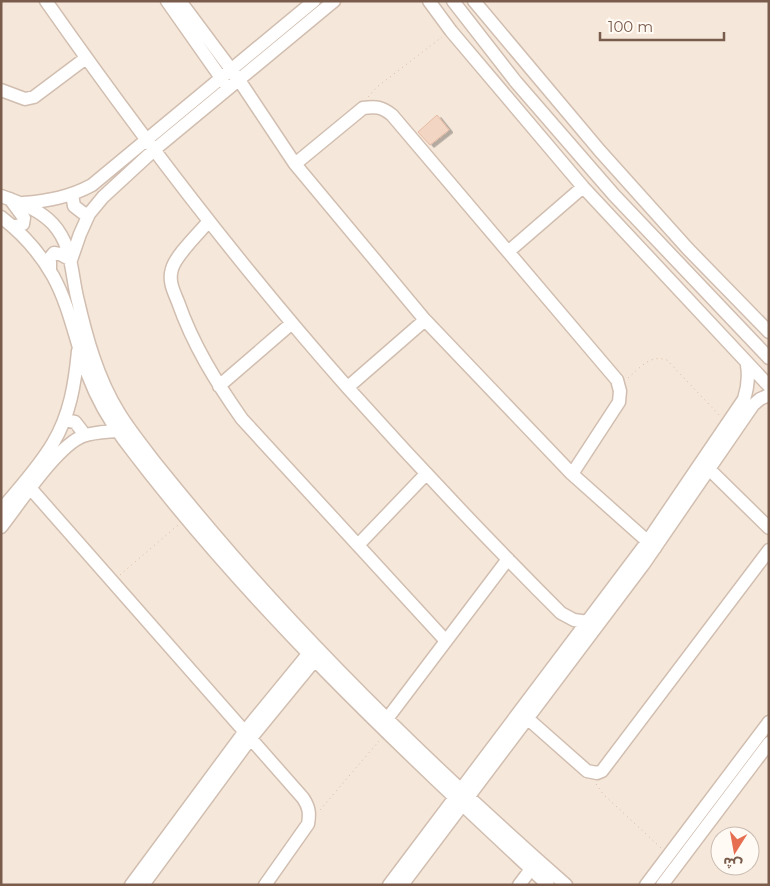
<svg xmlns="http://www.w3.org/2000/svg" width="770" height="886" viewBox="0 0 770 886" font-family="Montserrat,'Noto Sans Arabic',sans-serif">
  <style>
    .residential { fill: #f5e8da; fill-rule: evenodd }
    .building { fill: #f3d5c3; stroke: #e6bba3; filter: url(#shadow) }
    .lines { fill: none; stroke-linecap: round; stroke-linejoin: round }
    .minor-casing { stroke: #d1beb0; stroke-width: 15 }
    .path { stroke: #d9b8a5; stroke-width: 1; stroke-dasharray: 1 4; stroke-linecap: butt }
    .minor { stroke: #fff; stroke-width: 12 }
  </style>
  <defs>
    <filter id="shadow"><feDropShadow dx="4" dy="2.5" stdDeviation="0" flood-color="#0004"/></filter>
  </defs>
  <rect width="100%" height="100%" fill="#fdf6ec"/>
  <path class="residential" d="M 1,1 L 769,1 L 769,885 L 1,885 ZM 720,836 L 750,836 L 750,866 L 720,866 Z"/>
  <path class="building" d="M 437,115 L 449,130 L 430,145 L 418,132 Z"/>
  <g class="lines">
    <defs>
      <path id="minor" d="M 46,1 C 140,135 239,265 348,388 C 417,465 488,540 561,613 L 574,620 L 588,622
        M 167,1 L 226,85
        M 180,1 L 239,80 L 295,164 L 425,320 L 572,474 L 655,548
        M 429,1 L 451,31 L 583,187 L 769,386
        M 453,1 L 516,82 L 614,195 L 769,358
        M 474,1 L 600,151 L 688,249 L 769,332
        M 1,90 L 25,99 L 34,97 L 86,58
        M 295,164 L 363,108 C 376,106 382,107 392,115 L 617,380 L 620,391 L 619,402 L 572,474
        M 72,194 L 74,206 L 83,213 L 89,214
        M 1,196 C 20,203 39,209 53,224 C 72,245 71,271 77,297 C 86,336 97,378 119,413 C 130,431 144,448 157,465 C 182,496 207,526 233,556 C 336,674 449,782 566,885
        M 10,199 L 24,218 L 23,224 L 13,227
        M 23,203 C 48,201 70,197 92,185 L 314,1
        M 1,217 C 22,233 40,253 53,276 C 70,307 76,343 88,375 C 97,399 109,420 124,440 C 248,605 398,745 548,885
        M 209,221 C 199,233 175,256 172,269 C 168,281 174,292 178,302 C 193,345 216,382 242,419 L 446,641
        M 509,251 L 583,187
        M 50,271 L 50,258 L 54,253 L 60,254 L 71,260 L 80,234 L 89,214 L 103,197 L 154,150 L 334,1
        M 219,386 L 292,323
        M 348,387 L 425,320
        M 64,420 L 75,422 L 82,431 L 83,436
        M 710,470 L 769,528
        M 31,489 L 303,798 C 309,807 310,813 308,824 L 265,885
        M 1,510 C 19,488 39,467 53,443 C 70,415 75,383 78,351
        M 1,527 C 20,503 57,446 83,436 C 94,432 106,432 117,431
        M 358,545 L 426,474
        M 527,718 L 587,771 L 597,773 L 602,771 L 769,550
        M 387,719 L 508,559
        M 131,885 L 245,731 L 313,648
        M 143,885 L 251,738 L 319,655
        M 389,885 L 647,542 L 744,399 C 748,387 749,378 747,365
        M 402,885 L 643,565 L 753,405 L 760,399 L 769,395
        M 519,885 L 531,869
        M 646,885 L 769,722
        M 662,885 L 769,743"/>
    </defs>
    <use href="#minor" class="minor-casing"/>
    <path class="path" d="M 368,97 L 377,87 L 442,37
      M 628,378 C 640,368 650,354 667,360 L 720,416
      M 120,575 L 178,525
      M 596,784 L 603,794 L 661,848
      M 320,810 L 379,741"/>
    <use href="#minor" class="minor"/>
  </g>
  <rect width="770" height="886" fill="none" stroke="#7a5c4d" stroke-width="5"/>
  <g transform="translate(735 851) rotate(191)"><circle r="24" fill="#fffaf3" stroke="#cabbb1"/>
  <path d="M0-4L9 19L0 12L-9 19Z" fill="#e76f51"/>
  <text y="-8" font-size="14" font-weight="bold" text-anchor="middle" fill="#7a5c4d">ش</text>
  </g>
  <path d="M600 32v8h124v-8" fill="none" stroke="#7a5c4d" stroke-width="2.5"/>
  <text x="608" y="32" font-size="15" fill="#7a5c4d" stroke="#fffaf3" stroke-width="4" paint-order="stroke">100 m</text>
</svg>
